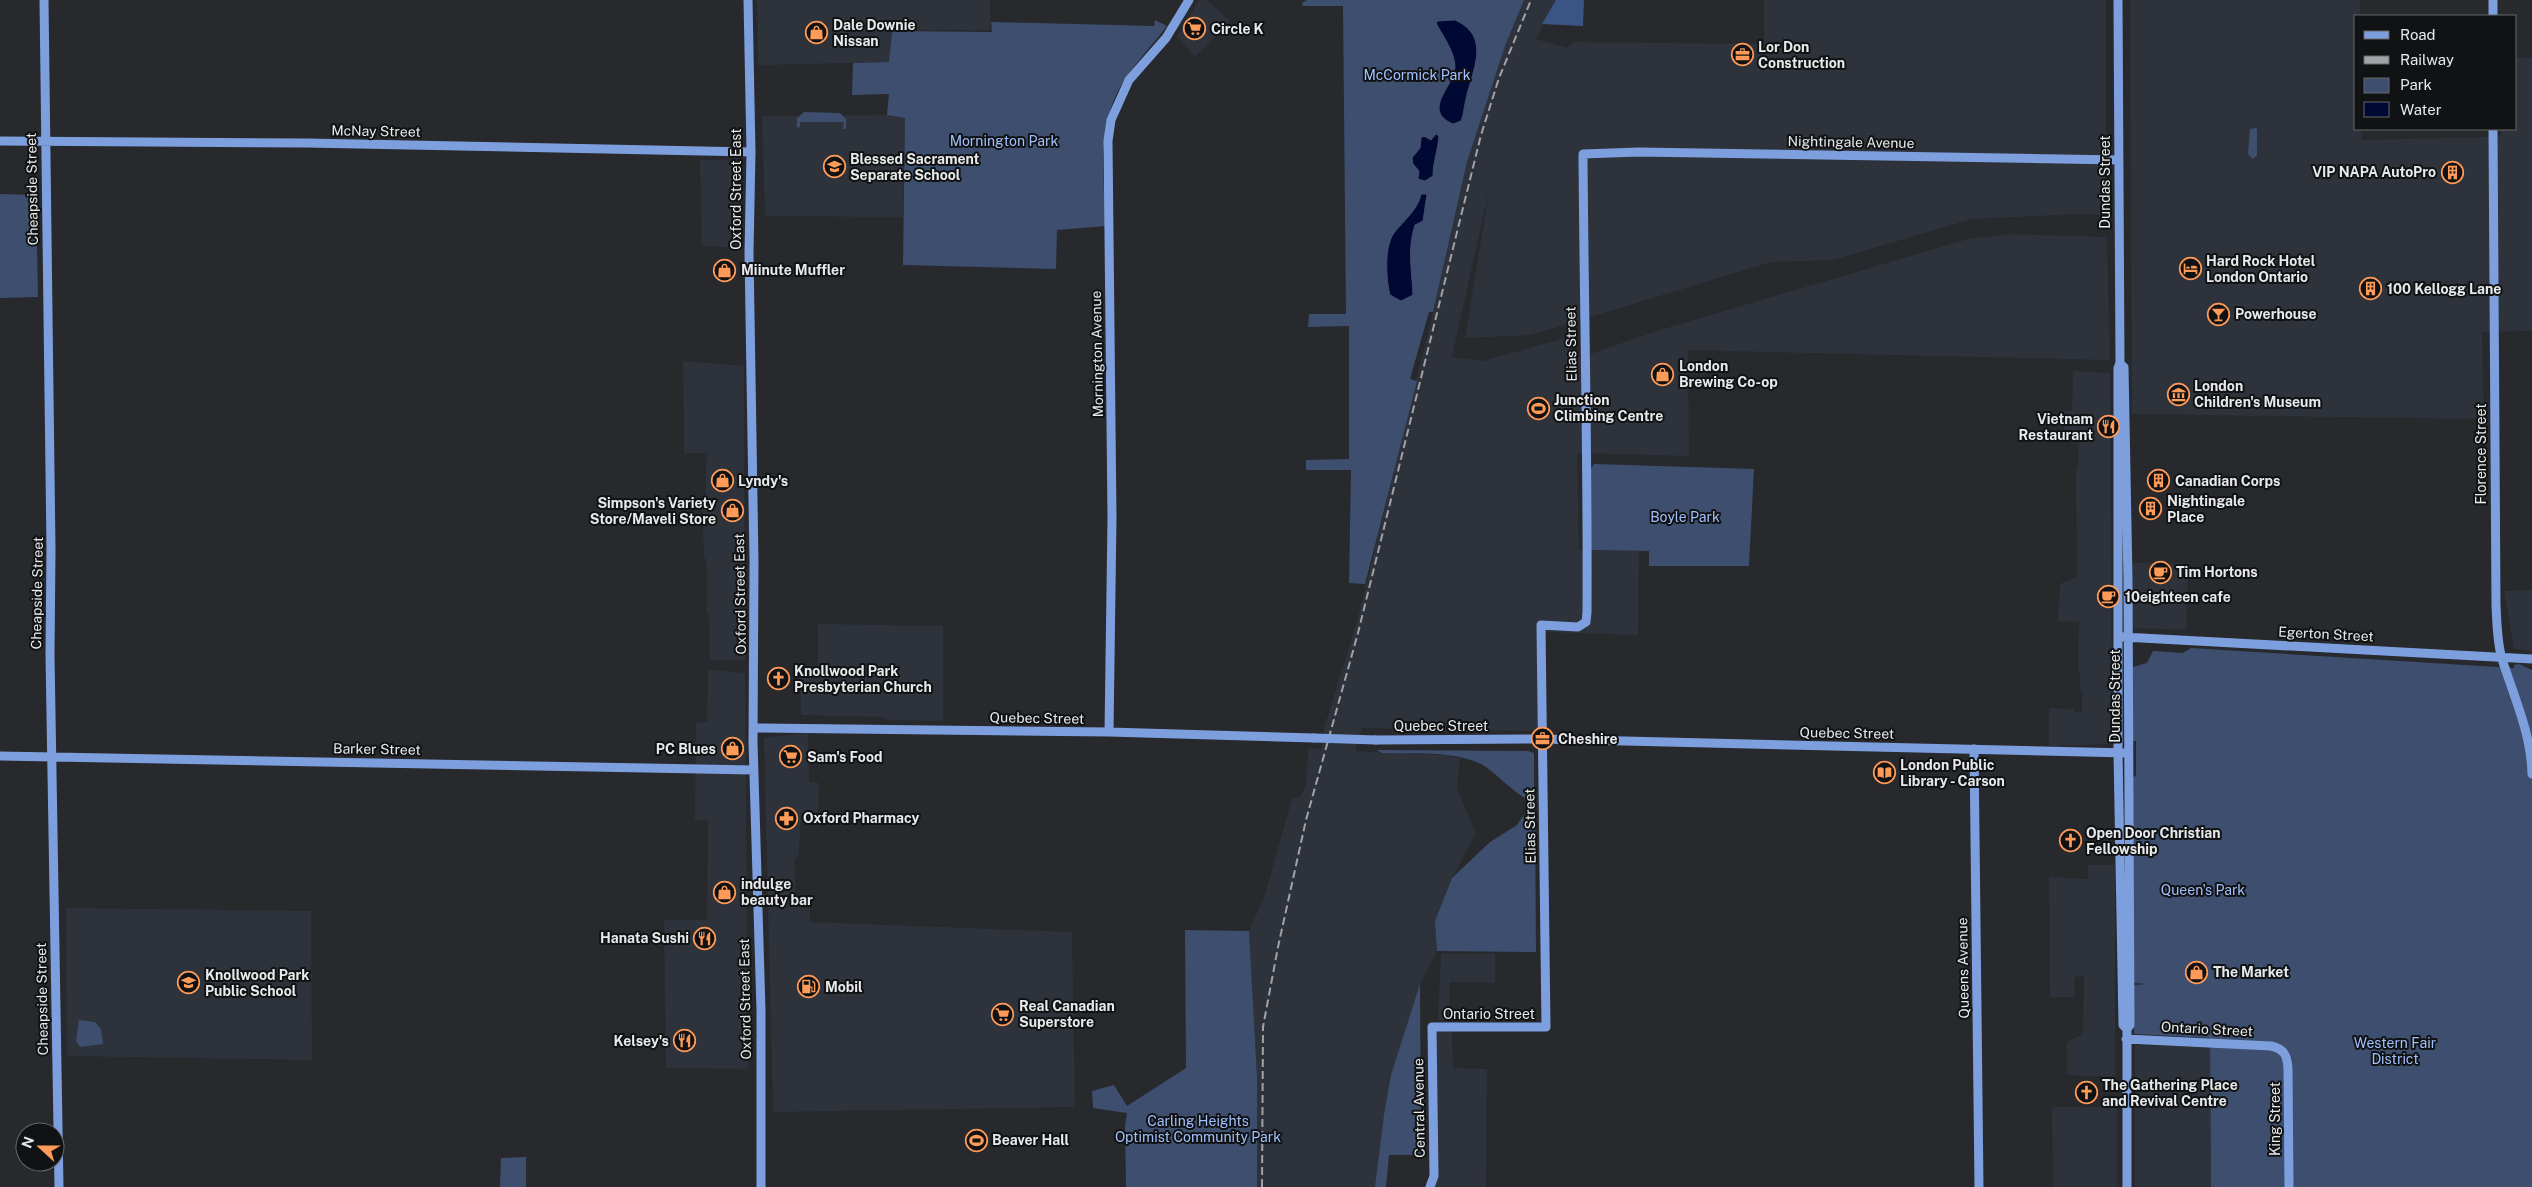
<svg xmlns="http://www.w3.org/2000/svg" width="2532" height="1187" viewBox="0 0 2532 1187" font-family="'Public Sans',sans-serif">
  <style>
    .built { fill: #2e323b }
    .green { fill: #3d4e6f }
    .forest { fill: #3b5486 }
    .water { fill: #000834; stroke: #454c6b }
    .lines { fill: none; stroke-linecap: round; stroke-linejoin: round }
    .stream { stroke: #454c6b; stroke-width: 2 }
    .secondary { stroke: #7e9fde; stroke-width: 9 }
    .rail { stroke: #a1a3a6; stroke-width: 2; stroke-dasharray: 8 4; stroke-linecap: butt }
    .secondary-bridge { stroke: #7e9fde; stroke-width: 9 }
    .labels { text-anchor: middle; stroke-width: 4; stroke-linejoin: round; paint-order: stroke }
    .poi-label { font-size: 14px; font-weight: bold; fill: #e7e9eb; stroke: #111213; text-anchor: start }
    .park-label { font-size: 14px; fill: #a0c0fd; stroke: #111213 }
    .street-label { font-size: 14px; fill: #e7e9eb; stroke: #111213 }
  </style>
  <rect width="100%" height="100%" fill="#27292d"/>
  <path class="built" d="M 757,0 L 990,0 L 990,30 L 891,30 L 890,62 L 758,65 Z
    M 1199,0 L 1207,0 L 1230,21 L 1195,57 L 1177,37 Z
    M 1524,0 L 1556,0 L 1536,39 L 1567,48 L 1573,42 L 1764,44 L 1764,0 L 2106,0 L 2106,215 L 2077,214 L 1972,219 L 1833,260 L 1771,262 L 1531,335 L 1465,338 L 1490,186 L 1452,357 L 1483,361 L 1572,336 L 1573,360 L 1657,331 L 1968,239 L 2012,234 L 2107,237 L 2110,360 L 1688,350 L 1689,456 L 1577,453 L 1579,550 L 1639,551 L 1638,635 L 1545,632 L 1545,727 L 1528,731 L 1362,728 L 1355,751 L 1447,755 L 1460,759 L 1457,789 L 1476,833 L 1452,878 L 1435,921 L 1437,951 L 1420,984 L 1415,1002 L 1375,1187 L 1257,1187 L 1257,1076 L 1249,931 L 1265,895 L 1292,798 L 1301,796 L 1306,784 L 1308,748 L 1321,749 L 1325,725 L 1358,618 L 1433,312 L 1467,162 L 1505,46 Z
    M 2130,0 L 2360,0 L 2360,16 L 2356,16 L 2356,129 L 2361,129 L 2362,140 L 2487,137 L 2501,135 L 2501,129 L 2516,129 L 2516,58 L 2532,57 L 2532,331 L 2482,332 L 2484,419 L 2132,414 Z
    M 887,115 L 905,118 L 903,217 L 765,216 L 762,116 Z
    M 700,160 L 739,160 L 739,248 L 702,246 Z
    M 683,361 L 744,366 L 745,660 L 710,660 L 709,614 L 707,614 L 707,566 L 704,556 L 702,505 L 706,504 L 706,463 L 708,453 L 684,453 Z
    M 2073,371 L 2110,373 L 2112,744 L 2049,746 L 2049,708 L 2074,709 L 2074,712 L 2082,712 L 2082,690 L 2080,690 L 2080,675 L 2078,668 L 2079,622 L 2058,621 L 2060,584 L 2077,577 L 2076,473 L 2078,465 L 2079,441 L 2064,441 L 2064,411 L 2072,411 Z
    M 2129,563 L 2183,563 L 2183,577 L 2188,578 L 2186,630 L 2132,628 Z
    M 2532,590 L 2532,651 L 2514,649 L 2504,591 Z
    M 818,624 L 943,626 L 943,721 L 889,720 L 880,717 L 801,715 L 800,670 L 818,671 Z
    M 708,670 L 745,673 L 748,1069 L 666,1068 L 664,920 L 707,920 L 708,820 L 695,820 L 696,723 L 707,722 Z
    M 808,733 L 809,782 L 819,783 L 818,813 L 801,813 L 799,853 L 795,860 L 796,907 L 810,908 L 810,922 L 1072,932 L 1075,1107 L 773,1112 L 764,738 Z
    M 2088,865 L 2115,865 L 2115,1077 L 2067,1075 L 2067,1042 L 2083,1034 L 2084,976 L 2074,977 L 2075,997 L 2050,997 L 2049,877 L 2088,879 Z
    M 66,908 L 311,911 L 312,1060 L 67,1056 Z
    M 1441,954 L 1495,954 L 1495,983 L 1450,982 L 1449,1020 L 1438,1020 Z
    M 1452,1030 L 1453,1068 L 1487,1069 L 1486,1187 L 1436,1187 L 1435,1032 Z
    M 2135,1045 L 2210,1047 L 2211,1187 L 2135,1187 Z
    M 2052,1107 L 2117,1107 L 2117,1187 L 2053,1187 Z"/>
  <path class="green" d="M 1307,0 L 1524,0 L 1505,46 L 1467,162 L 1433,312 L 1429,312 L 1410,379 L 1417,381 L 1365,584 L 1349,583 L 1351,470 L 1306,470 L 1306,460 L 1349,459 L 1349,326 L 1308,327 L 1309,314 L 1346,314 L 1343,6 L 1303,6 L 1302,3 Z
    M 1155,20 L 1167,26 C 1151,47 1129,69 1117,93 C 1097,134 1104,183 1106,226 L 1057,230 L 1056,269 L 903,265 L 905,118 L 887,115 L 889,94 L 852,95 L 853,63 L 889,62 L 892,31 L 992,32 L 991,22 L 1154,26 Z
    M 804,112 L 840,113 L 846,119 L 846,129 L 843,129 L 844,122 L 800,122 L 800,127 L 797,128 L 797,118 Z
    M 2255,128 L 2257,129 L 2257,155 L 2253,159 L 2248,154 L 2250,129 Z
    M 0,194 L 36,195 L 38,297 L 0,298 Z
    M 1594,464 L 1754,469 L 1749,566 L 1649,566 L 1649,551 L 1591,550 L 1590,470 Z
    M 2191,648 L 2514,668 L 2514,665 L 2519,664 L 2532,670 L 2532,1187 L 2211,1187 L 2210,1038 L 2134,1034 L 2134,985 L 2148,984 L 2134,983 L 2133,777 L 2136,776 L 2136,741 L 2133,741 L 2133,667 L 2147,663 L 2153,651 L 2183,653 Z
    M 1377,750 L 1528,751 L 1534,753 L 1534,801 C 1522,802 1495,771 1481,764 C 1452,750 1414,754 1382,753 Z
    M 1535,810 L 1536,952 L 1437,951 L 1435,921 L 1452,878 L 1490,842 L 1517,825 L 1523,816 Z
    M 1185,930 L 1249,931 L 1257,1076 L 1257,1187 L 1126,1187 L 1125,1125 L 1127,1113 L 1093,1108 L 1092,1091 L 1114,1085 L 1127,1106 L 1186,1068 Z
    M 1420,984 L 1421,1155 L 1389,1155 L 1386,1187 L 1375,1187 L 1384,1115 L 1391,1075 Z
    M 79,1020 L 95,1022 L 101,1029 L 103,1044 L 80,1047 L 76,1041 Z
    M 526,1157 L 526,1187 L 500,1187 L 501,1158 Z"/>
  <path class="forest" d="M 1556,0 L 1584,0 L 1583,26 L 1542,24 Z"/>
  <path class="water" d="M 1455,20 C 1492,37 1472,70 1466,99 C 1464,106 1464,114 1461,121 L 1453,124 C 1421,110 1454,87 1455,67 C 1455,52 1443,36 1436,23 L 1438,21 Z
    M 1436,134 L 1439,136 C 1438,150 1433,162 1433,176 L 1425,181 L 1418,179 L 1419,171 L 1413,164 L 1412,158 L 1420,148 L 1421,138 L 1424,136 L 1431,140 Z
    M 1421,194 L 1427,194 L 1423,221 L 1415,225 C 1407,249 1412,270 1413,295 L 1401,301 L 1390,295 C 1386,279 1384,247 1394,233 C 1404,220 1418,210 1421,194 Z"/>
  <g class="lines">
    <path class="stream" d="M 1424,136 C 1416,108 1426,77 1448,58"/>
    <path class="secondary" d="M 44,0 L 51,550 L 50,655 L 59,1187
      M 748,0 L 751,152 L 749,253 L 754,562 L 753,742 L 761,1010 L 761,1187
      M 2118,0 L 2120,363 L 2118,368 L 2118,753 L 2123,1025 L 2127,1029 L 2127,1187
      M 2493,16 L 2493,0
      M 2493,129 L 2496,606 C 2497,623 2497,642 2502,659 C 2514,697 2531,733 2532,774
      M 0,141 L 307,143 L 751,152
      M 2120,364 L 2124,367 L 2128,580 L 2130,1025 L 2127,1029
      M 2123,637 L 2532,659
      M 755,728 L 1109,732 L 1314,738
      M 1109,732 L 1112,518 L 1108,141 L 1111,120 L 1129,80 L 1166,38 L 1189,0
      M 1376,740 L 1542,739 L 2128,753
      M 1974,749 L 1979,1187
      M 0,756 L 754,770
      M 2126,1039 L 2271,1046 C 2284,1049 2287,1055 2288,1068 L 2289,1187
      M 1430,1187 L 1434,1176 L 1432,1027 L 1546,1027 L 1541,625 L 1578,627 L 1586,622 L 1587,612 C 1588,460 1584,307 1583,154 L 1639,152 L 2119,160"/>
    <path class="rail" d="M 1262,1187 L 1263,1027 L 1278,947 L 1306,820 L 1358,633 L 1481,135 L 1499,78 L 1531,0"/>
    <path class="secondary-bridge" d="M 1314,738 L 1376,740"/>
  </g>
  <defs>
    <symbol id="supermarket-ring" viewBox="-11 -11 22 22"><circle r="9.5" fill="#111213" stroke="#fe9b58" stroke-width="1.5"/><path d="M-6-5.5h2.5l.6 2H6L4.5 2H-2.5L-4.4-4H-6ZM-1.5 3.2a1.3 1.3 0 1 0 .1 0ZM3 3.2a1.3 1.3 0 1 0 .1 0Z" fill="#fe9b58"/></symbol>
    <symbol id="shop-ring" viewBox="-11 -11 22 22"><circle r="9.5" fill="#111213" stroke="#fe9b58" stroke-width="1.5"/><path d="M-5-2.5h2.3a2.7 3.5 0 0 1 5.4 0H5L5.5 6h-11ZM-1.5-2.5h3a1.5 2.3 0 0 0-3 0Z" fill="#fe9b58"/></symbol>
    <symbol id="office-ring" viewBox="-11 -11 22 22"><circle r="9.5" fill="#111213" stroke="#fe9b58" stroke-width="1.5"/><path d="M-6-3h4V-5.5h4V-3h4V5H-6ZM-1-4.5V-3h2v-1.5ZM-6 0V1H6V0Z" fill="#fe9b58"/></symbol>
    <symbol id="school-ring" viewBox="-11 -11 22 22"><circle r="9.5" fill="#111213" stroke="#fe9b58" stroke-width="1.5"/><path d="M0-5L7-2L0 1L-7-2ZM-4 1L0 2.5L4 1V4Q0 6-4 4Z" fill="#fe9b58"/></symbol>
    <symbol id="building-ring" viewBox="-11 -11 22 22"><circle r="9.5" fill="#111213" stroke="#fe9b58" stroke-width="1.5"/><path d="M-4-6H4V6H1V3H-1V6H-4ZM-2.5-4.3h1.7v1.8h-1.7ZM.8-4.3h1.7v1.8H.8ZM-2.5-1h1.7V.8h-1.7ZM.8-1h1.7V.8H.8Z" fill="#fe9b58"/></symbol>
    <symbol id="hotel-ring" viewBox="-11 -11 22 22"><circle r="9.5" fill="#111213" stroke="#fe9b58" stroke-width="1.5"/><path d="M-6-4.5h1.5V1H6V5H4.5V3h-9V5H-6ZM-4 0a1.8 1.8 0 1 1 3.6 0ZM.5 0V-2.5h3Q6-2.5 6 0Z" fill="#fe9b58"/></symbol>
    <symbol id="bar-ring" viewBox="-11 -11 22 22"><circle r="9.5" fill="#111213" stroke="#fe9b58" stroke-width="1.5"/><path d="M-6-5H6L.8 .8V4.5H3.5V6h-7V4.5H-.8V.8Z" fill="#fe9b58"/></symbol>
    <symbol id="museum-ring" viewBox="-11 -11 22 22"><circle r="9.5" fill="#111213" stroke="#fe9b58" stroke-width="1.5"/><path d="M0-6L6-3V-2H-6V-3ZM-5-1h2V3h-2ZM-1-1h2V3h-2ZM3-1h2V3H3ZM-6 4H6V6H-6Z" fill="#fe9b58"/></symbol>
    <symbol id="stadium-ring" viewBox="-11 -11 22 22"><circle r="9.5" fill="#111213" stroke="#fe9b58" stroke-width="1.5"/><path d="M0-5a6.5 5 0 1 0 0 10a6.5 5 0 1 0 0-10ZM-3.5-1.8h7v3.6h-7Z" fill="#fe9b58"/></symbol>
    <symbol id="restaurant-ring" viewBox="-11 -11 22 22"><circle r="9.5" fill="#111213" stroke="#fe9b58" stroke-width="1.5"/><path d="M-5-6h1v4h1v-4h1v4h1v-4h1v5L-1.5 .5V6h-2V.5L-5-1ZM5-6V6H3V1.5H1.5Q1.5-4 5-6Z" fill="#fe9b58"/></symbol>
    <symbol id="cafe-ring" viewBox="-11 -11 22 22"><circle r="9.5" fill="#111213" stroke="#fe9b58" stroke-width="1.5"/><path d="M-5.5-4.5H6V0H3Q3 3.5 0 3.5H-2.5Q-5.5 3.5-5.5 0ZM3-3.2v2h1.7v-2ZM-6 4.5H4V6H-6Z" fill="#fe9b58"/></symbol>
    <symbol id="church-ring" viewBox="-11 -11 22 22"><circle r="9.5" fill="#111213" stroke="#fe9b58" stroke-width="1.5"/><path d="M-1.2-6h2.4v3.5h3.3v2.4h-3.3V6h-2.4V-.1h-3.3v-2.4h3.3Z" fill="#fe9b58"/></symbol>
    <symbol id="library-ring" viewBox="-11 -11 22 22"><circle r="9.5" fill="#111213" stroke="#fe9b58" stroke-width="1.5"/><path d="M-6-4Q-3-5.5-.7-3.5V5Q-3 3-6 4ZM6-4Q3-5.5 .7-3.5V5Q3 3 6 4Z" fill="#fe9b58"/></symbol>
    <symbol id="pharmacy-ring" viewBox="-11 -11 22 22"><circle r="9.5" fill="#111213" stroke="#fe9b58" stroke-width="1.5"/><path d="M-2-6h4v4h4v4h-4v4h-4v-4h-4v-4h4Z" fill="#fe9b58"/></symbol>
    <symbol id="fuel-ring" viewBox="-11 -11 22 22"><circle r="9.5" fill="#111213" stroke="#fe9b58" stroke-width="1.5"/><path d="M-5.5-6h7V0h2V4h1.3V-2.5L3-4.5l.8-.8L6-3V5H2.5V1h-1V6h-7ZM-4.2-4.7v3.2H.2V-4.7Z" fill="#fe9b58"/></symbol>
  </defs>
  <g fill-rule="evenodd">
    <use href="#supermarket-ring" x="1182" y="16" width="25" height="25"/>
    <use href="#shop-ring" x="804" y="20" width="25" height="25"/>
    <use href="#office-ring" x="1730" y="42" width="25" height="25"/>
    <use href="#school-ring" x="822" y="154" width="25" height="25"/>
    <use href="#building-ring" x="2440" y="160" width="25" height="25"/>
    <use href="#hotel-ring" x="2178" y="256" width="25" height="25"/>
    <use href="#shop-ring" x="712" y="258" width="25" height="25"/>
    <use href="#building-ring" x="2358" y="276" width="25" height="25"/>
    <use href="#bar-ring" x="2206" y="302" width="25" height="25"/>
    <use href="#shop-ring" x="1650" y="362" width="25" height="25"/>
    <use href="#museum-ring" x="2166" y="382" width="25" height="25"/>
    <use href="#stadium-ring" x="1526" y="396" width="25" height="25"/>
    <use href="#restaurant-ring" x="2096" y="414" width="25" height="25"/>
    <use href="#shop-ring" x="710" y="468" width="25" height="25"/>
    <use href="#building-ring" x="2146" y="468" width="25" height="25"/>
    <use href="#building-ring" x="2138" y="496" width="25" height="25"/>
    <use href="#shop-ring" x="720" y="498" width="25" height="25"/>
    <use href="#cafe-ring" x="2148" y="560" width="25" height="25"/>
    <use href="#cafe-ring" x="2096" y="584" width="25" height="25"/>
    <use href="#church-ring" x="766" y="666" width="25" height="25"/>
    <use href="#office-ring" x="1530" y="726" width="25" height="25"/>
    <use href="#shop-ring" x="720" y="736" width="25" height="25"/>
    <use href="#supermarket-ring" x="778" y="744" width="25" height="25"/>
    <use href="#library-ring" x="1872" y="760" width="25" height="25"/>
    <use href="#pharmacy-ring" x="774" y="806" width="25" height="25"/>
    <use href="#church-ring" x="2058" y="828" width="25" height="25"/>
    <use href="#shop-ring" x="712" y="880" width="25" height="25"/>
    <use href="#restaurant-ring" x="692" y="926" width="25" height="25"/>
    <use href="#shop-ring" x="2184" y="960" width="25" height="25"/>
    <use href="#school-ring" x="176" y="970" width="25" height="25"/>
    <use href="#fuel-ring" x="796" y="974" width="25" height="25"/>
    <use href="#supermarket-ring" x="990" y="1002" width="25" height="25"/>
    <use href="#restaurant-ring" x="672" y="1028" width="25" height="25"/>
    <use href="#church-ring" x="2074" y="1080" width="25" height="25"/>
    <use href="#stadium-ring" x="964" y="1128" width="25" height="25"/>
  </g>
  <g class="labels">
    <g class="poi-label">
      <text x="833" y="30">Dale Downie<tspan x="833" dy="16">Nissan</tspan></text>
      <text x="1211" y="34">Circle K</text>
      <text x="1758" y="52">Lor Don<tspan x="1758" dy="16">Construction</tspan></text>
      <text x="850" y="164">Blessed Sacrament<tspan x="850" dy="16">Separate School</tspan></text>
      <text x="2436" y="177" text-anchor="end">VIP NAPA AutoPro</text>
      <text x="2206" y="266">Hard Rock Hotel<tspan x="2206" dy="16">London Ontario</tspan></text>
      <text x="741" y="275">Miinute Muffler</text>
      <text x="2387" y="294">100 Kellogg Lane</text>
      <text x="2235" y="319">Powerhouse</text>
      <text x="1679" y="371">London<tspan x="1679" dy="16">Brewing Co-op</tspan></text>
      <text x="2194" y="391">London<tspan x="2194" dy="16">Children's Museum</tspan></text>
      <text x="1554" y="405">Junction<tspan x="1554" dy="16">Climbing Centre</tspan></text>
      <text x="2093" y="424" text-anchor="end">Vietnam<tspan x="2093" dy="16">Restaurant</tspan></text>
      <text x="738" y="486">Lyndy's</text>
      <text x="2175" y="486">Canadian Corps</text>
      <text x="2167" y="506">Nightingale<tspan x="2167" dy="16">Place</tspan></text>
      <text x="716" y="508" text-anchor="end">Simpson's Variety<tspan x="716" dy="16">Store/Maveli Store</tspan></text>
      <text x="2176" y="577">Tim Hortons</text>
      <text x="2125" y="602">10eighteen cafe</text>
      <text x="794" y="676">Knollwood Park<tspan x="794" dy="16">Presbyterian Church</tspan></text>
      <text x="1558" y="744">Cheshire</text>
      <text x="716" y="754" text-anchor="end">PC Blues</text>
      <text x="807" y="762">Sam's Food</text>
      <text x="1900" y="770">London Public<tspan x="1900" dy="16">Library - Carson</tspan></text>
      <text x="803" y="823">Oxford Pharmacy</text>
      <text x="2086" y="838">Open Door Christian<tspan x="2086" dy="16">Fellowship</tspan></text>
      <text x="741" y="889">indulge<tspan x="741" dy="16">beauty bar</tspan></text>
      <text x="689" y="943" text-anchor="end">Hanata Sushi</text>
      <text x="2213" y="977">The Market</text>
      <text x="205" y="980">Knollwood Park<tspan x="205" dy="16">Public School</tspan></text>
      <text x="825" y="992">Mobil</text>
      <text x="1019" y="1011">Real Canadian<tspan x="1019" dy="16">Superstore</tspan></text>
      <text x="669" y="1046" text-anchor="end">Kelsey's</text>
      <text x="2102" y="1090">The Gathering Place<tspan x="2102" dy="16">and Revival Centre</tspan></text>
      <text x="992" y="1145">Beaver Hall</text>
    </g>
    <g class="park-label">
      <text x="1417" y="80">McCormick Park</text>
      <text x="1004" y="146">Mornington Park</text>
      <text x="1685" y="522">Boyle Park</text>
      <text x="2203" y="895">Queen's Park</text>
      <text x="2395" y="1048">Western Fair<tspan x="2395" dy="16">District</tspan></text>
      <text x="1198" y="1126">Carling Heights<tspan x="1198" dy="16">Optimist Community Park</tspan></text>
    </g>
    <g class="street-label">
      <text transform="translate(376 131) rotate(1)" y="5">McNay Street</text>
      <text transform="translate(1851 142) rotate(1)" y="5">Nightingale Avenue</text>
      <text transform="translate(2105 182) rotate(-90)" y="5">Dundas Street</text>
      <text transform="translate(32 189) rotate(-91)" y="5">Cheapside Street</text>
      <text transform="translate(736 189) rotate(-90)" y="5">Oxford Street East</text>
      <text transform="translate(1571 344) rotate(-91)" y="5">Elias Street</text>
      <text transform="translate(1097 354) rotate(-91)" y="5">Mornington Avenue</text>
      <text transform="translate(2481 454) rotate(-90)" y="5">Florence Street</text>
      <text transform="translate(37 593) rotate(-89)" y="5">Cheapside Street</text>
      <text transform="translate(740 594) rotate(-91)" y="5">Oxford Street East</text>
      <text transform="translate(2326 634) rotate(3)" y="5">Egerton Street</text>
      <text transform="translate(2115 696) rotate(-90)" y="5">Dundas Street</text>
      <text transform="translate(1037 718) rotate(1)" y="5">Quebec Street</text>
      <text x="1441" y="731">Quebec Street</text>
      <text transform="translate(1847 733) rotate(1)" y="5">Quebec Street</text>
      <text transform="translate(377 749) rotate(1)" y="5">Barker Street</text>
      <text transform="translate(1530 826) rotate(-91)" y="5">Elias Street</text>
      <text transform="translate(1963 968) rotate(-91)" y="5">Queens Avenue</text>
      <text transform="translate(42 999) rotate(-91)" y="5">Cheapside Street</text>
      <text transform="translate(745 999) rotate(-91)" y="5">Oxford Street East</text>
      <text x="1489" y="1019">Ontario Street</text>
      <text transform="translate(2207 1029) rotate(3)" y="5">Ontario Street</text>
      <text transform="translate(1419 1108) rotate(-91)" y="5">Central Avenue</text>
      <text transform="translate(2275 1119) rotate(-90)" y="5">King Street</text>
    </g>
  </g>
  <rect x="2354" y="15" width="162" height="115" fill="#111213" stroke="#676869"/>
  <rect x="2364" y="31" width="25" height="8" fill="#7e9fde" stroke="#676869"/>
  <text x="2400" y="40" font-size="15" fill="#e7e9eb">Road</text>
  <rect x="2364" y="56" width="25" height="8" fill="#a1a3a6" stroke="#676869"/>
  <text x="2400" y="65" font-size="15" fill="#e7e9eb">Railway</text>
  <rect x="2364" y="78" width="25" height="15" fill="#3d4e6f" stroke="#676869"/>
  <text x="2400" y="90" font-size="15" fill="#e7e9eb">Park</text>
  <rect x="2364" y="102" width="25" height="15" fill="#000834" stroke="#676869"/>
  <text x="2400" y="115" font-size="15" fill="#e7e9eb">Water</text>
  <g transform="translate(40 1147) rotate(291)"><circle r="24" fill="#111213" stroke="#676869"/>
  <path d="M0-4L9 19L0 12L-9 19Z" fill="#fe9b58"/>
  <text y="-8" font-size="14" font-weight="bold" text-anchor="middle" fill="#e7e9eb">N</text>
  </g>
</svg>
